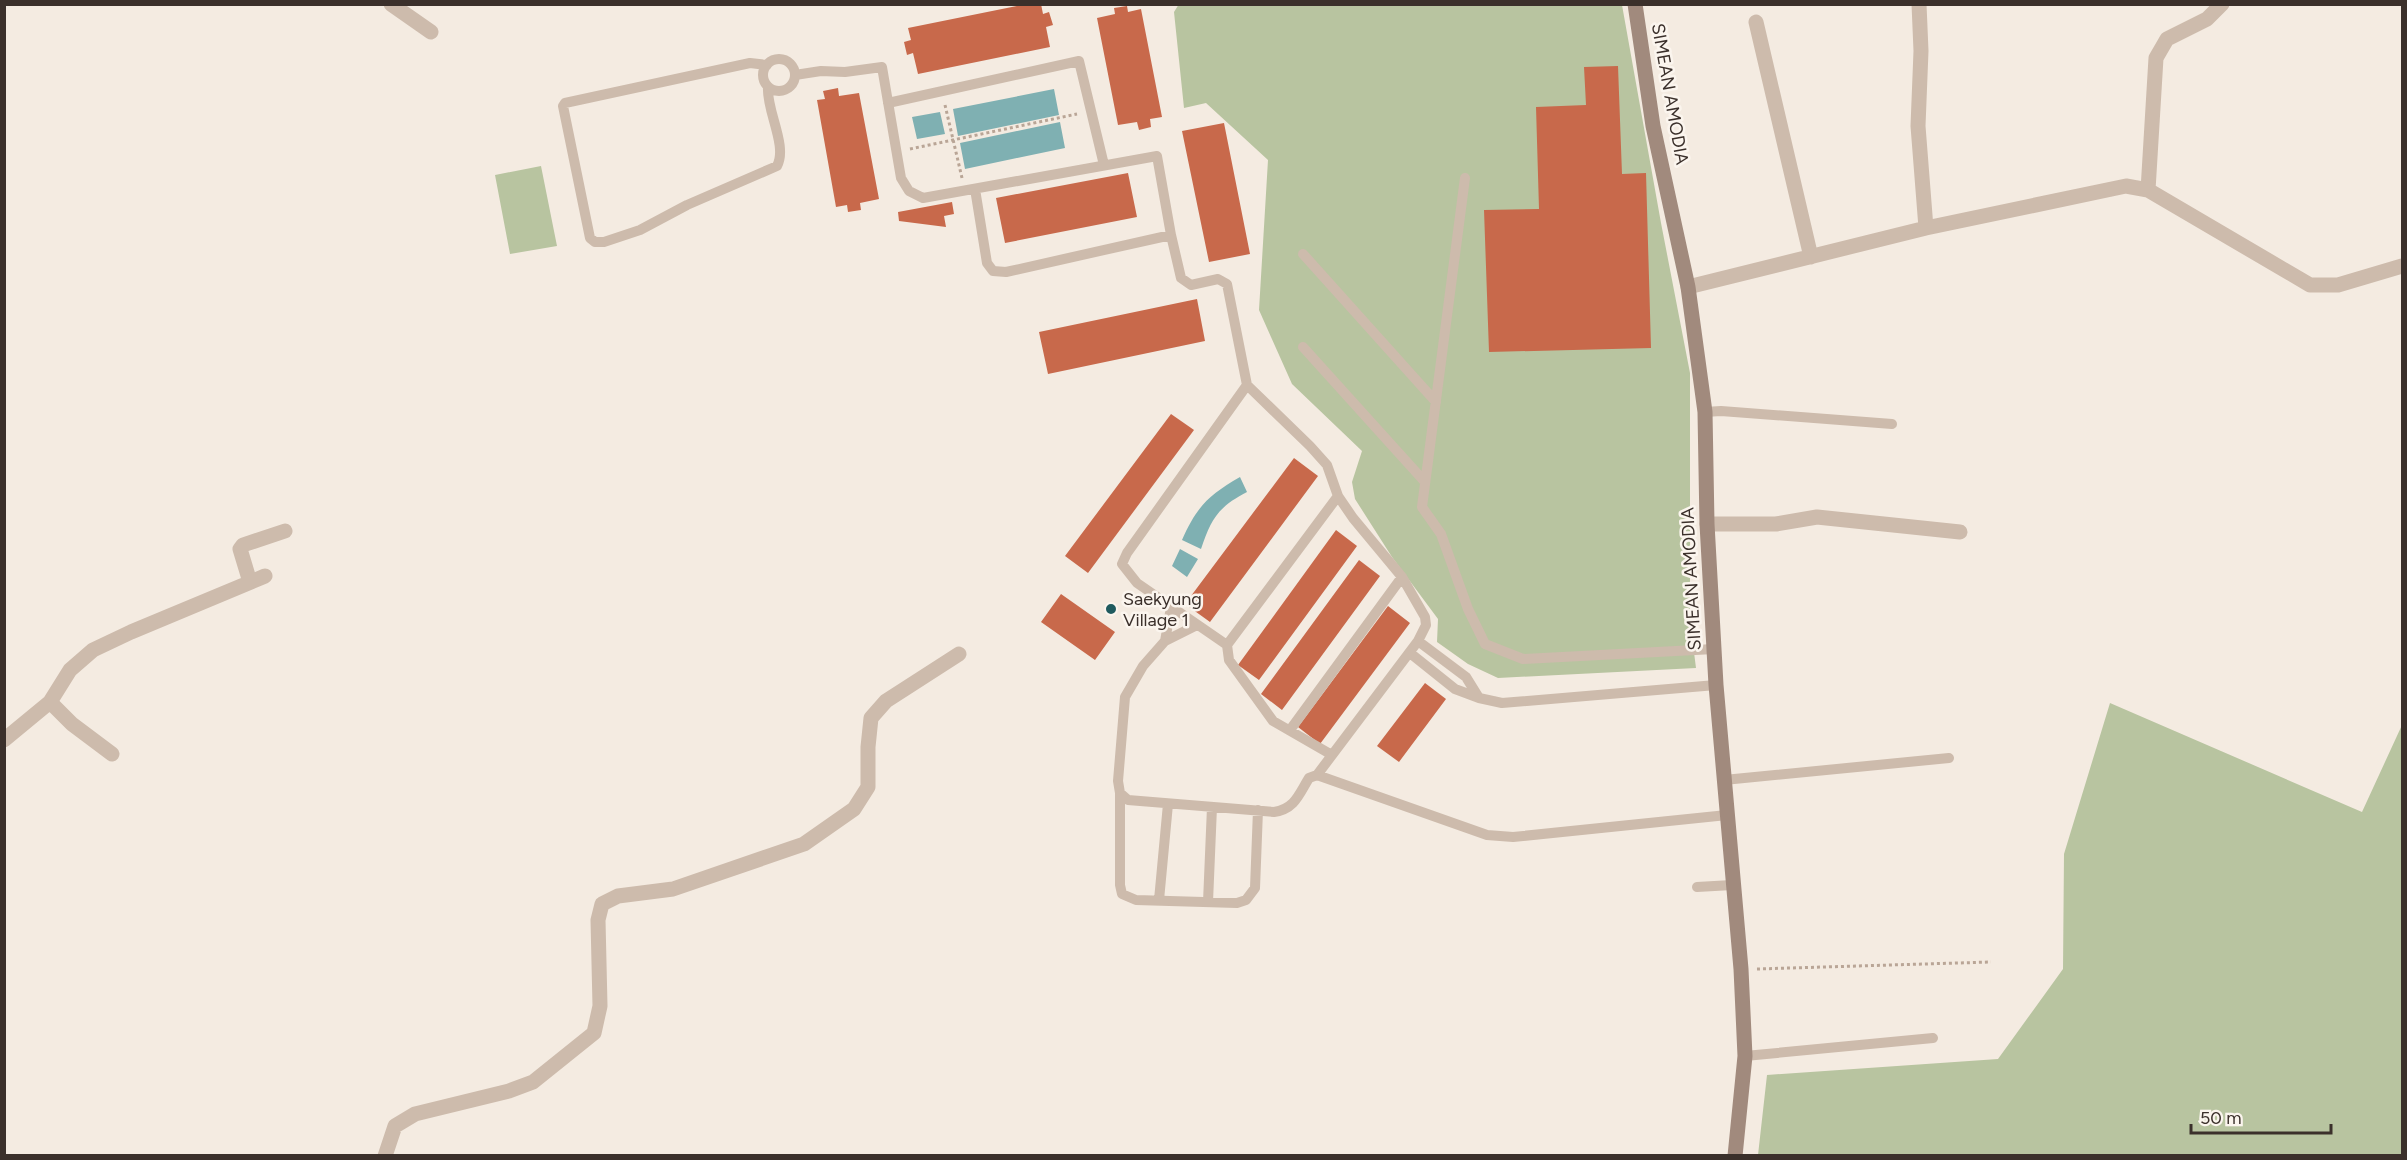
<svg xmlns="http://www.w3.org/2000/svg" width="2407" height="1160" viewBox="0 0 2407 1160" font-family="Figtree,sans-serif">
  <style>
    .green { fill: #b8c4a0 }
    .water { fill: #7fb0b2 }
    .building { fill: #c8694b }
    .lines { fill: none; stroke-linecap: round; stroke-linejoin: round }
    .path { stroke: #b9a596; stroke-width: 3; stroke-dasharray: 3 3; stroke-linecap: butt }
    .lane { stroke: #cdbbac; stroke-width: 10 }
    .street { stroke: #cdbbac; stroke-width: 15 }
    .secondary { stroke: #a18a7d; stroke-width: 15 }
    .poi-dot { fill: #1f5a5e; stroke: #fbf5ee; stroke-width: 2 }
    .labels { text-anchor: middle; stroke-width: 5; stroke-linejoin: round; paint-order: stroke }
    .street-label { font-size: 18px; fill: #3b302b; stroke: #fbf5ee }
    .poi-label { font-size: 18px; fill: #3b302b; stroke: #fbf5ee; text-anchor: start }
  </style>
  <rect width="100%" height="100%" fill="#f4ebe1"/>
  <path class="green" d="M 1179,4 L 1622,5 L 1661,223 L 1690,373 L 1690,621 L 1696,668 L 1498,678 L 1468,664 L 1437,642 L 1438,619 L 1392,557 L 1355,499 L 1352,482 L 1362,451 L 1292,384 L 1259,310 L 1268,160 L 1206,103 L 1184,108 L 1174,12 Z
    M 541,166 L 557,246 L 510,254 L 495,175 Z
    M 2110,703 L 2362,812 L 2402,725 L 2402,1155 L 1758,1155 L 1767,1075 L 1998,1059 L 2063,969 L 2064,854 Z"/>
  <path class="water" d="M 1054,89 L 1059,115 L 958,136 L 953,109 Z
    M 940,112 L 945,134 L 917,139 L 912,117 Z
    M 1060,122 L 1065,148 L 965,169 L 960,143 Z
    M 1240,477 L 1247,492 C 1218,507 1211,519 1201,549 L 1182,540 C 1197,506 1209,495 1240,477 Z
    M 1180,549 L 1198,559 L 1187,577 L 1172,566 Z"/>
  <path class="building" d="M 1026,4 L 1041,4 L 1043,14 L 1049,12 L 1053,25 L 1046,27 L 1050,47 L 918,74 L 913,53 L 907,55 L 904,42 L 911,40 L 908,28 Z
    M 1127,6 L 1128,12 L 1141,9 L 1162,117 L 1150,119 L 1151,127 L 1139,130 L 1137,122 L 1118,125 L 1097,18 L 1115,14 L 1114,8 Z
    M 1618,66 L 1622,174 L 1646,173 L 1651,348 L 1489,352 L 1484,210 L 1539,209 L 1536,107 L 1586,105 L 1584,67 Z
    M 838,88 L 839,96 L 859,93 L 879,199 L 860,203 L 861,210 L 848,212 L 847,205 L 836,207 L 817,100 L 825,99 L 823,91 Z
    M 1224,123 L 1250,254 L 1209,262 L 1182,131 Z
    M 1128,173 L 1137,217 L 1005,243 L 996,198 Z
    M 952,202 L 954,214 L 944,216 L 946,227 L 899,221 L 898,212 Z
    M 1197,299 L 1205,341 L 1048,374 L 1039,332 Z
    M 1171,414 L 1194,430 L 1088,573 L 1065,556 Z
    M 1294,458 L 1318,476 L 1210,622 L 1185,604 Z
    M 1336,530 L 1357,546 L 1259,680 L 1238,665 Z
    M 1359,560 L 1380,576 L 1282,710 L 1261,694 Z
    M 1061,594 L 1115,632 L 1095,660 L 1041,622 Z
    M 1388,606 L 1410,623 L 1320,744 L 1298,727 Z
    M 1425,683 L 1446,699 L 1399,762 L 1377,746 Z"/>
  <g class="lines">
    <path class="path" d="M 945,105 L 962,178
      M 910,149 L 1077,114
      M 1757,969 L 1991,962"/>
    <path class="lane" d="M763 75a16 16 0 1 1 32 0a16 16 0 1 1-32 0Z
      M 767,65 L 750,63 L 565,103 L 563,106 L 590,238 L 595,242 L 604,242 L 640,230 L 687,205 L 777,166 C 788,146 766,110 768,87
      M 795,75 L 821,71 L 845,72 L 882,67 L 901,178 L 909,191 L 923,198 L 1157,156 L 1171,235
      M 888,103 L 1079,61 L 1104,165
      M 1465,178 L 1422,507 L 1441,534 L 1468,609 L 1485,644 L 1523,659 L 1714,649
      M 975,189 L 987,263 L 993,271 L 1006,272 L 1171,235 L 1181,278 L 1191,285 L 1218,279 L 1227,284 L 1247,385 L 1310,446 L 1327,465 L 1338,496 L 1353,518 L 1402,577 L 1425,617 L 1426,625 L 1418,641 L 1317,775
      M 1303,254 L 1436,402
      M 1303,347 L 1425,482
      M 1705,412 L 1721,411 L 1892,424
      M 1197,625 L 1165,641 L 1143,666 L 1125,697 L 1118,781 L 1120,793 L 1128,800 L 1274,812 C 1295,809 1299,794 1309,778 L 1317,775 L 1487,835 L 1513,837 L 1727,815
      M 1165,641 L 1171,607
      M 1418,641 L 1466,677 L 1479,698
      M 1227,645 L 1137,583 L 1122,564 L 1127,553 L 1247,385
      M 1410,653 L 1455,689 L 1479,698 L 1502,703 L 1716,685
      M 1290,730 L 1402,577
      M 1332,755 L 1273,721 L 1229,660 L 1227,645 L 1338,496
      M 1724,780 L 1949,758
      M 1120,793 L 1120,885 L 1122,894 L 1136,900 L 1237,903 L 1246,900 L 1255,888 L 1258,810
      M 1697,887 L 1732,885
      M 1159,900 L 1168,804
      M 1208,902 L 1212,807
      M 1745,1056 L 1933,1038"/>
    <path class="street" d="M 391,4 L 431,32
      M 1919,4 L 1921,51 L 1918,126 L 1926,228
      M 1756,22 L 1811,257
      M 2148,190 L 2156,58 L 2167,39 L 2207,19 L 2222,4
      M 1688,287 L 1926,228 L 2126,186 L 2148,190 L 2310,285 L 2338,285 L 2402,266
      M 1707,524 L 1776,524 L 1817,517 L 1960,532
      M 250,582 L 240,549 L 243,545 L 285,531
      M 50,702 L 72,724 L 112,754
      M 4,740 L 50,702 L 70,670 L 93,650 L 131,632 L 265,576
      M 385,1156 L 395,1126 L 415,1114 L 509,1091 L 533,1082 L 594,1033 L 600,1006 L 598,920 L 602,904 L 618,896 L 673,889 L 804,844 L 854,809 L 868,787 L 868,747 L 871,718 L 886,701 L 959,654"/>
    <path class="secondary" d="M 1635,4 L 1653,126 L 1688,287 L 1705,412 L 1707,524 L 1716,685 L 1741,969 L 1745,1056 L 1735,1156"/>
  </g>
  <circle class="poi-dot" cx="1111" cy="609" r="6"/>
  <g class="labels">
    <g class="street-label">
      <text transform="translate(1670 94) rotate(80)" y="6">SIMEAN AMODIA</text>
      <text transform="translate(1691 579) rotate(-93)" y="6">SIMEAN AMODIA</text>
    </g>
    <g class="poi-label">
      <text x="1123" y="605">Saekyung<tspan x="1123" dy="21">Village 1</tspan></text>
    </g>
  </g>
  <rect width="2407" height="1160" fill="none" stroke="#3b302b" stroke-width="12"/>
  <path d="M2191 1124v9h140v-9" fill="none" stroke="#3b302b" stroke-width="3"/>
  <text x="2200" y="1124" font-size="18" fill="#3b302b" stroke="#fbf5ee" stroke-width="4.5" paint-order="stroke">50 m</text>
</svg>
